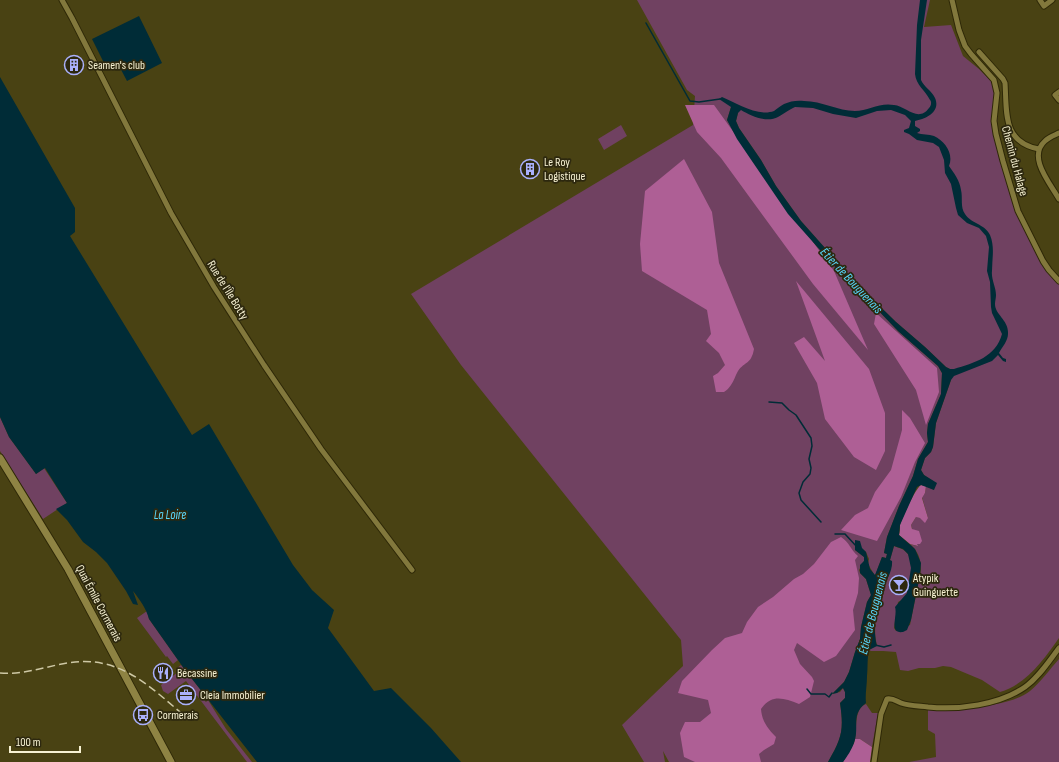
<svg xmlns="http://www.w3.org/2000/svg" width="1059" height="762" viewBox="0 0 1059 762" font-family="'Sofia Sans Condensed',sans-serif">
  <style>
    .green { fill: #704161 }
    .forest { fill: #ae5f95 }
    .water { fill: #002c37; fill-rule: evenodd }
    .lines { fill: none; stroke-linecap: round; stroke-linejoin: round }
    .stream { stroke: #002c37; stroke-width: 1.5 }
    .street-casing { stroke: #2e2807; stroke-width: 7 }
    .secondary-casing { stroke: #2e2807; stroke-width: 9 }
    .street { stroke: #82783c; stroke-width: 5 }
    .secondary { stroke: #8e8343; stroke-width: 7 }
    .rail { stroke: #cec8a5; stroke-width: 1.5; stroke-dasharray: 8 4; stroke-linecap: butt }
    .labels { text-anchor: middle; stroke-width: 3.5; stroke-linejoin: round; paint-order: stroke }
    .poi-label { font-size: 12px; fill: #f7f2d3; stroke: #2d280f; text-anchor: start }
    .street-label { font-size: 12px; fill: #f7f2d3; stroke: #2d280f }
    .water-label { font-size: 13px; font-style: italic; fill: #58d8fd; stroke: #2d280f }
  </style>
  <rect width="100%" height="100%" fill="#494213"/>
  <path class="green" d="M 637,0 L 930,0 L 924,27 L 951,25 L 963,56 L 979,69 L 990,80 L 996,82 L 999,92 L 997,124 L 1000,140 L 1017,202 L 1045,260 L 1052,270 L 1059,277 L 1059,638 C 1045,658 1026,685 1000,692 L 982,680 L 951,667 L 943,666 L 935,668 L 919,668 L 908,671 L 900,670 L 896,652 L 883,651 L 871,651 L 869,650 L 877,645 C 870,620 884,589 892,564 L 890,560 L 894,546 C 899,548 904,549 907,553 C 914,562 911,583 907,593 C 905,598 902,600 898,602 L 894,628 L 896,631 L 910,625 L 921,570 C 921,559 918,551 910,544 L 917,546 L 911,525 L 916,517 L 928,518 L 922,497 L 925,493 L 926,486 L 934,490 L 933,481 L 924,475 L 921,470 L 925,458 L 931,452 L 933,447 L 936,423 L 951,380 L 950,369 L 946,367 L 925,347 L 896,322 L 857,284 L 801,221 L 776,186 L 761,160 L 739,128 L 736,121 L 738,113 L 723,101 L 731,107 L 727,120 L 788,214 L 861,296 L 873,305 L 898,331 L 938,366 L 942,373 L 941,394 L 928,424 L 927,433 L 928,442 L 918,459 L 913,476 L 899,506 L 887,537 L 884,553 L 887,554 L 886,558 L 882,557 L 875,576 L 868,564 L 869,559 L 866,552 L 855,543 L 855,550 L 864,557 L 864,561 L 859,570 L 860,573 L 866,579 L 871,595 L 867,602 L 861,627 L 860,639 L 855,652 L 849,672 L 844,682 L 832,694 L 840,692 L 843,688 L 845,692 L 845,698 L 840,703 C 844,730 842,738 828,762 L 669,762 L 663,751 L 665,762 L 644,762 L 622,725 L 683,666 L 681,640 L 461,365 L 411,294 L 693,125 L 695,96 L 687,90 Z
    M 621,125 L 627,136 L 604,150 L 598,139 Z
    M 0,417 L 9,437 L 36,474 L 44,468 L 67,503 L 43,519 L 0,451 Z
    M 147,611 L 149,619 L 178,660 L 173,664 L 167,656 L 166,657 L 137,618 Z
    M 1059,659 L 1059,762 L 909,762 L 936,757 L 935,734 L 928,730 L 928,709 C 957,708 1006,709 1030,691 C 1040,683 1050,669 1059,659 Z
    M 181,665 L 204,694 L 203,695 L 205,698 L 203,699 L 206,702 L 208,700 L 226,729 L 252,762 L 247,762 L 186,681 L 168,694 L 163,691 L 161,685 L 178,672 L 176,669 Z
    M 866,704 L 872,713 L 878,713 L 872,747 L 860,739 L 855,739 C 857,728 854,708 866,704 Z"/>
  <path class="forest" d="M 685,105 L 714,105 L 834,271 L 868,350 L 813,284 L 721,158 L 697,132 Z
    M 684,159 L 712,212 L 719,263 L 754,349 C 751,365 745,361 738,371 C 735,376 734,381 731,385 C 729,388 727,390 724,392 L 716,392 L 713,376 L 718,373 L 725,365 L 719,353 L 706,341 L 711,334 L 707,310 L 642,271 L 640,244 L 645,191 Z
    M 796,281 L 869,369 L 885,413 L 885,451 L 876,470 L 854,457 L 825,419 L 817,383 L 794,343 L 804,337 L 825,361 Z
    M 876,313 L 937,368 L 939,392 L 926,425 L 916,390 L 874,324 Z
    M 902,410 L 910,418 L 925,443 L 915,462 L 901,497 L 877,541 L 841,530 L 855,515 L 868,508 L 875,492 L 891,470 L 902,430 Z
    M 921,485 L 926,486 L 925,493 L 922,498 L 928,518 L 925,523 L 920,518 L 916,517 L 911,525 L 912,529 L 919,531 L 922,541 L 920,544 L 917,544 L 918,546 L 910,544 L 899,535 C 900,532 900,528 900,525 C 902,518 915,489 921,485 Z
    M 841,537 C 850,543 850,549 858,556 L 855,560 L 859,578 L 858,593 L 853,610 L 855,630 L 836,656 L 824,662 L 797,643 L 794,650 L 800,664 L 812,677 L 814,681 L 810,697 L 799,704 C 783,698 772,694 761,709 C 762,721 767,728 776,737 L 774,744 L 764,750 L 759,754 L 761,762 L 695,762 L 684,757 L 680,733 L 685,722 L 700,722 L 711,713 L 708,700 L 678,693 L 682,681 L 712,650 L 725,638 L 742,633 L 747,622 L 758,607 L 773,597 L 794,579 L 803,574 L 814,564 L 831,542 Z
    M 855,739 L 860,739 L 872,747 L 870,762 L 843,762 L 854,743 Z"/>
  <path class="water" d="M 920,0 L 927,0 L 921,40 L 921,80 C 924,87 932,91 935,98 C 941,112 926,119 915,121 L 915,126 L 920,129 L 920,131 L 917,133 C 922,135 929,134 934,136 C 945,141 954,154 949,166 C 954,173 960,181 961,190 C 963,198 960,207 965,214 C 970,223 985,224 990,235 C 995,247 992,259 992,271 C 991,279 996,287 996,295 C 996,298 995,301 995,304 C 995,315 1009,320 1008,334 C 1008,341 1002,347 999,353 L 1003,358 L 1006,359 L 1006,362 L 1003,361 L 998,355 L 992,361 L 954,376 L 951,380 L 936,423 L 933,447 L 931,452 L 925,458 L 921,470 L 924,475 L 937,483 L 934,490 L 921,485 L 917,487 L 900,525 L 899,535 L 915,549 L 921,563 L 920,575 L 911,620 L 907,630 L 903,632 C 888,634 898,616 895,607 L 907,593 L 911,568 L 908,554 L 903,549 L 894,546 L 890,560 L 892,561 C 893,570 886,582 882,590 C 880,594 881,598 880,603 C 879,608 877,613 875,618 C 874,623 875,640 877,646 L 869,650 C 867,659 868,667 867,676 C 867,686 865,694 866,703 C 850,715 860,726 854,743 C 852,749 847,757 843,762 L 828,762 C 842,738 844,730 840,703 L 845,698 L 845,692 L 843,688 L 837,693 L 832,694 L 844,682 L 849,672 L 855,652 L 860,639 L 861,627 L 867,602 L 871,595 L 866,579 L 860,573 L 860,565 L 864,561 L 864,557 L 855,550 L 855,540 L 860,541 L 862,548 L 866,552 L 870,569 L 875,575 L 882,557 L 886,558 L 887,554 L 884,553 L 887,537 L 899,506 L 913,476 L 918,459 L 928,442 L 927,433 L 928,424 L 941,394 L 942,373 L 938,366 L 898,331 L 873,305 L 861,296 L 788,214 L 737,139 L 727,120 L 731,107 L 719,99 L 722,97 C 736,103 758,117 774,111 C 777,109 780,106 784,104 C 790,101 798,100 804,101 C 822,101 838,111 855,111 C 868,111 880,102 894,105 C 906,106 918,123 929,108 C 931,106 932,102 930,100 C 925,90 916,85 915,74 L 917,25 ZM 795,107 L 813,108 L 833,114 L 856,118 L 877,111 L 891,110 L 905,115 L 911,121 L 909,128 L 904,130 L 904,132 L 909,134 L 917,140 L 933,143 L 939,147 L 944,160 L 945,173 L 951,184 L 956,208 L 958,215 L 967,223 L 979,228 L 986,236 L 989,247 L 987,271 L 990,282 L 991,307 L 992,313 L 1002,334 C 996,357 974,363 954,369 L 950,369 L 946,367 L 925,347 L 896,322 L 857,284 L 801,221 L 776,186 L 761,160 L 739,128 L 736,121 L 738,113 L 741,110 C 751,116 767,123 778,117 C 784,114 788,110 795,107 Z
    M 139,16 L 162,63 L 127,81 L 117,62 L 106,67 L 92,39 Z
    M 0,77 L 75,208 L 75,232 L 70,236 L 192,435 L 209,424 L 293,565 L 312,590 L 334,610 L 328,628 L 374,691 L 391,688 L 431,728 L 461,762 L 257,762 L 185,670 L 149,619 C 146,608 140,600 133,591 L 138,605 L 133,604 L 126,591 L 107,563 L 96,552 L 83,542 L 67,520 L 56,509 L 67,503 L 45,468 L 36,474 L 9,437 L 0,417 Z"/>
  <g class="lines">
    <path class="stream" d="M 646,23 L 690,101 L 699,102 L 720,99
      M 769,402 L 782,403 L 789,410 L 796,415 L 811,438 L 812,446 L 809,459 L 811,468 L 810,474 L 803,482 L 799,493 L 801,500 L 821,522
      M 835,534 L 845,534 L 857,547
      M 875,645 L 884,647 L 891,645
      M 807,689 L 811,694 L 825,694 L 829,697 L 832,693"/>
    <defs>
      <path id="street" d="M 62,0 L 72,18 L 171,213 L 214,287 L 264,365 L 321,449 L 412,570
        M 952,0 L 959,30 L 965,46 L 971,54 L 994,80 L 997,93 L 994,121 L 996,134 L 1003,161 L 1018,211 L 1043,261 L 1049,270 L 1059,281
        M 1040,0 L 1044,6 L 1052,0
        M 979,52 L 1003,79 L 1005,83 C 1007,112 1002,142 1039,149
        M 1059,92 L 1055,95 L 1059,100
        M 1059,133 C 1055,135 1049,137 1045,141 C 1027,157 1050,183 1059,199
        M 874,762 L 881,714 L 887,699 C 893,698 896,701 901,703 C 909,706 920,706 928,707 C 959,710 999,705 1025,687 C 1039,677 1049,661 1059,648"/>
      <path id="secondary" d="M 0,458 L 68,569 L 171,762"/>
    </defs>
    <use href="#street" class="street-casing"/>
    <use href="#secondary" class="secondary-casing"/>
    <use href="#street" class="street"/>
    <use href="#secondary" class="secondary"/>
    <path class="rail" d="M 0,673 C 23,675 44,667 67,663 C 120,654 150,687 187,718"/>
  </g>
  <defs>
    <symbol id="building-ring" viewBox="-11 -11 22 22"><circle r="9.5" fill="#2d280f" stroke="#aab0fb" stroke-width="1.5"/><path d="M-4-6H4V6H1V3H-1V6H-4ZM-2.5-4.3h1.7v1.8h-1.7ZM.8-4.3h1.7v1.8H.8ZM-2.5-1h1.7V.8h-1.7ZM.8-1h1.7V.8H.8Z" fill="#aab0fb"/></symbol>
    <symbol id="bar-ring" viewBox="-11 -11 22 22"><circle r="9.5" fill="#2d280f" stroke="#aab0fb" stroke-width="1.5"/><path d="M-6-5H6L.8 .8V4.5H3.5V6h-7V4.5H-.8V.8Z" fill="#aab0fb"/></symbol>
    <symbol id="restaurant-ring" viewBox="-11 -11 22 22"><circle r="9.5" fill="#2d280f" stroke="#aab0fb" stroke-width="1.5"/><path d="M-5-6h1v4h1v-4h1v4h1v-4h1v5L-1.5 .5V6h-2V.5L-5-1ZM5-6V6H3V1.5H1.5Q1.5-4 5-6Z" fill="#aab0fb"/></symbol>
    <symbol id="office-ring" viewBox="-11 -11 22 22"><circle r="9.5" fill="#2d280f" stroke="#aab0fb" stroke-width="1.5"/><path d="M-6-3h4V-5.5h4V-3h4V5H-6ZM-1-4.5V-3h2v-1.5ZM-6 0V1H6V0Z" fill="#aab0fb"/></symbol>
    <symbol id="bus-ring" viewBox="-11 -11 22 22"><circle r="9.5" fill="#2d280f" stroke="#aab0fb" stroke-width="1.5"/><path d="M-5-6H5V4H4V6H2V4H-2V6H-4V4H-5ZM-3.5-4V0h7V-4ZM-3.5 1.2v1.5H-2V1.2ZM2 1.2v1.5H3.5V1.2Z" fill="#aab0fb"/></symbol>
  </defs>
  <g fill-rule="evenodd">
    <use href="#building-ring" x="63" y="54" width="22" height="22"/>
    <use href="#building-ring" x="519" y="158" width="22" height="22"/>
    <use href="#bar-ring" x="888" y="574" width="22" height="22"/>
    <use href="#restaurant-ring" x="152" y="662" width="22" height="22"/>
    <use href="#office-ring" x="175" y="684" width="22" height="22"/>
    <use href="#bus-ring" x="132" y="704" width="22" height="22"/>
  </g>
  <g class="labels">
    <g class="poi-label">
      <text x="88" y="69">Seamen's club</text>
      <text x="544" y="166">Le Roy<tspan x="544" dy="14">Logistique</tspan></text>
      <text x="913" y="582">Atypik<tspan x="913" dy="14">Guinguette</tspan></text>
      <text x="177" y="677">Bécassine</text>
      <text x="200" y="699">Cleia Immobilier</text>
      <text x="157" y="719">Cormerais</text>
    </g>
    <g class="street-label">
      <text transform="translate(1015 161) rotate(75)" y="4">Chemin du Halage</text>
      <text transform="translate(228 290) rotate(58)" y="4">Rue de l'Île Botty</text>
      <text transform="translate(99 603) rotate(62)" y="4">Quai Émile Cormerais</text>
    </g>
    <g class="water-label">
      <text transform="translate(852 280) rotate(47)" y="5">Étier de Bouguenais</text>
      <text x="170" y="519">La Loire</text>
      <text transform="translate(872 613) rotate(-76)" y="5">Étier de Bouguenais</text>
    </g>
  </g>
  <path d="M10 746v6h70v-6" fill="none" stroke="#f7f2d3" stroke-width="2"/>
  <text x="16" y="746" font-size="12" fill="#f7f2d3" stroke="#2d280f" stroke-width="3" paint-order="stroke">100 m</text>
</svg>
